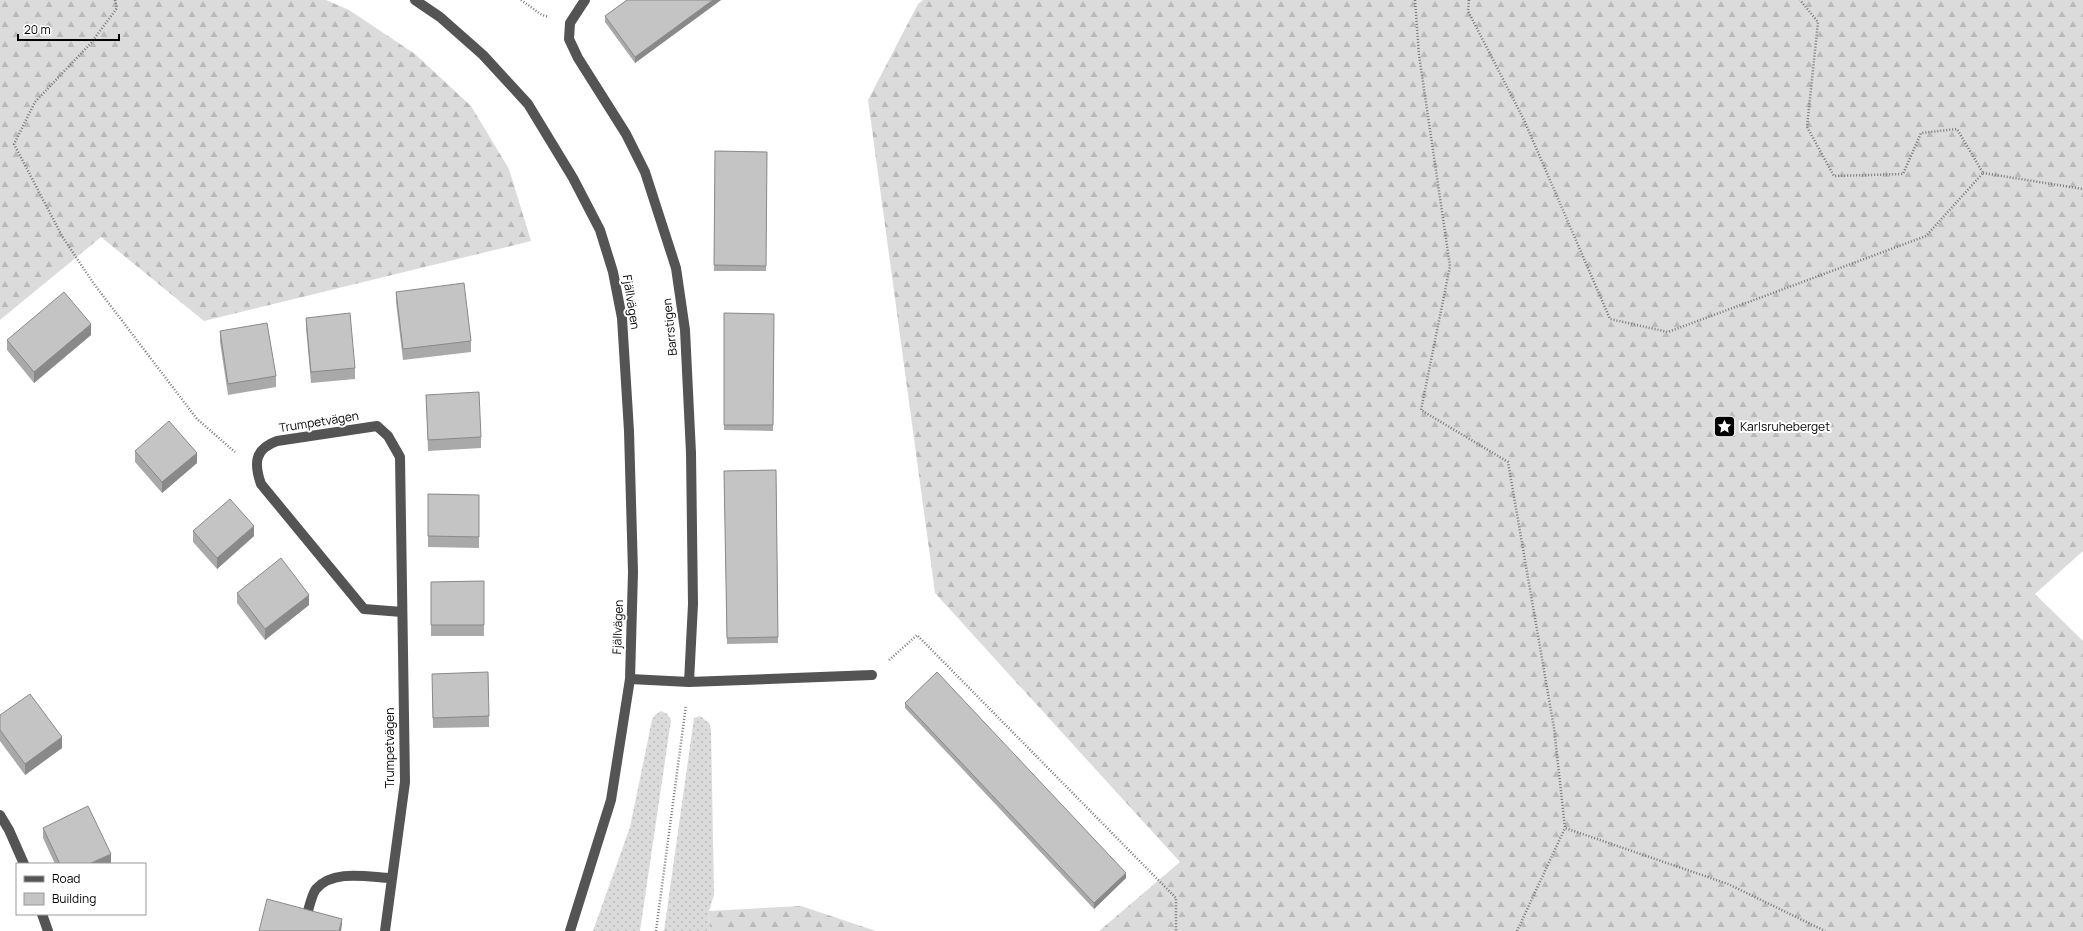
<svg xmlns="http://www.w3.org/2000/svg" width="2083" height="931" viewBox="0 0 2083 931" font-family="Manrope,sans-serif">
  <style>
    .grass { fill: url(#grass-dots) }
    .forest { fill: url(#forest-firs) }
    .lines { fill: none; stroke-linecap: round; stroke-linejoin: round }
    .path { stroke: #767676; stroke-width: 2.5; stroke-dasharray: 1 2; stroke-linecap: butt }
    .minor { stroke: #545454; stroke-width: 10 }
    .wall { fill: #a9a9a9 }
    .shaded-wall { fill: #898989 }
    .building { fill: #c4c4c4; stroke: #898989 }
    .labels { text-anchor: middle; stroke-width: 4; stroke-linejoin: round; paint-order: stroke }
    .street-label { font-size: 12px; fill: #000; stroke: #fff }
    .poi-label { font-size: 12px; fill: #000; stroke: #fff; text-anchor: start }
  </style>
  <defs>
    <pattern id="grass-dots" width="8" height="8" patternUnits="userSpaceOnUse"><rect width="8" height="8" fill="#dbdbdb"/><path d="M2 2h.1M6 6h.1" fill="none" stroke="#bababa" stroke-width="1.8" stroke-linecap="round"/></pattern>
    <pattern id="forest-firs" width="22" height="20" patternUnits="userSpaceOnUse"><rect width="22" height="20" fill="#dbdbdb"/><path d="M5 1l3.5 6h-7zM16 11l3.5 6h-7z" fill="#bababa"/></pattern>
  </defs>
  <rect width="100%" height="100%" fill="#fff"/>
  <path class="grass" d="M 661,711 L 667,714 L 671,720 L 640,931 L 593,931 L 630,827 L 652,720 L 655,715 Z
    M 700,716 L 709,723 L 711,729 L 714,895 L 709,911 L 710,931 L 664,931 L 694,718 Z"/>
  <path class="forest" d="M 0,0 L 326,0 L 349,10 L 415,54 L 471,106 L 509,169 L 531,241 L 204,321 L 101,237 L 0,320 Z
    M 923,0 L 2083,0 L 2083,551 L 2035,594 L 2083,641 L 2083,931 L 1099,931 L 1180,862 L 935,593 L 868,100 L 918,4 Z
    M 801,906 L 876,931 L 710,931 L 709,911 Z"/>
  <g class="lines">
    <path class="path" d="M 115,0 L 117,8 L 91,43 L 35,102 L 14,144 L 62,236 L 94,284 L 197,419 L 235,452
      M 521,0 L 542,15 L 549,17
      M 1415,0 L 1419,55 L 1450,266 L 1421,410 L 1508,462 L 1554,728 L 1565,828 L 1728,884 L 1825,931
      M 1469,0 L 1468,11 L 1524,120 L 1610,319 L 1668,332 L 1926,236 L 1983,173 L 1957,129 L 1921,133 L 1903,174 L 1834,176 L 1807,127 L 1818,22 L 1800,0
      M 1983,173 L 2083,189
      M 889,660 L 917,635 L 1176,898 L 1176,931
      M 656,931 L 686,705
      M 1517,931 L 1565,828"/>
    <path class="minor" d="M 415,0 L 440,17 L 483,55 L 528,104 L 573,178 L 600,230 L 613,272 L 622,318 L 629,431 L 633,572 L 630,679 L 611,800 L 570,931
      M 585,0 L 570,23 L 569,39 L 578,58 L 626,134 L 645,172 L 676,268 L 685,330 L 691,453 L 693,604 L 689,682
      M 630,679 L 689,682 L 872,675
      M 0,815 L 9,830 L 24,864
      M 42,914 L 48,931
      M 303,931 C 306,921 310,897 316,889 C 333,869 368,877 391,878
      M 385,931 L 405,782 L 400,457 L 388,436 L 377,426 L 277,441 C 254,449 254,464 261,484 L 364,609 L 402,612"/>
  </g>
  <path class="wall" d="M 627,0 L 721,0 L 635,63 L 605,22 L 605,16 Z
    M 715,151 L 767,152 L 766,271 L 714,271 Z
    M 396,292 L 471,341 L 471,352 L 403,360 L 396,302 Z
    M 724,313 L 774,314 L 773,431 L 724,430 Z
    M 306,318 L 355,368 L 355,379 L 311,383 L 306,328 Z
    M 220,331 L 276,376 L 276,387 L 228,395 L 220,342 Z
    M 91,335 L 34,383 L 7,350 L 7,340 Z
    M 426,395 L 481,437 L 481,448 L 428,451 Z
    M 135,451 L 197,463 L 162,493 L 135,462 Z
    M 776,470 L 778,643 L 727,644 L 724,471 Z
    M 428,494 L 479,495 L 479,548 L 428,547 Z
    M 193,531 L 254,536 L 217,569 L 193,542 Z
    M 484,581 L 484,636 L 431,636 L 431,582 Z
    M 237,593 L 309,605 L 265,640 L 237,603 Z
    M 432,684 L 489,716 L 489,727 L 433,728 Z
    M 905,703 L 1126,878 L 1094,909 L 905,708 Z
    M 0,715 L 62,748 L 25,775 L 0,741 Z
    M 43,828 L 111,864 L 55,864 L 43,838 Z"/>
  <path class="shaded-wall" d="M 713,0 L 721,0 L 635,63 L 635,57 Z
    M 91,324 L 91,335 L 34,383 L 34,372 Z
    M 197,453 L 197,463 L 162,493 L 162,482 Z
    M 254,526 L 254,536 L 217,569 L 217,558 Z
    M 309,595 L 309,605 L 265,640 L 265,629 Z
    M 62,737 L 62,748 L 25,775 L 25,764 Z
    M 111,854 L 111,864 L 89,864 Z
    M 1126,873 L 1126,878 L 1094,909 L 1094,903 Z
    M 342,919 L 342,924 L 341,931 L 339,931 Z"/>
  <path class="building" d="M 627,0 L 713,0 L 635,57 L 605,16 Z
    M 715,151 L 767,152 L 766,266 L 714,265 Z
    M 464,283 L 471,341 L 403,349 L 396,292 Z
    M 64,292 L 91,324 L 34,372 L 7,340 Z
    M 350,313 L 355,368 L 311,372 L 306,318 Z
    M 724,313 L 774,314 L 773,425 L 724,425 Z
    M 267,323 L 276,376 L 228,384 L 220,331 Z
    M 479,392 L 481,437 L 428,440 L 426,395 Z
    M 169,421 L 197,453 L 162,482 L 135,451 Z
    M 776,470 L 778,637 L 727,638 L 724,471 Z
    M 428,494 L 479,495 L 479,537 L 428,536 Z
    M 230,499 L 254,526 L 217,558 L 193,531 Z
    M 281,558 L 309,595 L 265,629 L 237,593 Z
    M 484,581 L 484,625 L 431,625 L 431,582 Z
    M 488,672 L 489,716 L 433,718 L 432,674 Z
    M 937,672 L 1126,873 L 1094,903 L 905,703 Z
    M 30,694 L 62,737 L 25,764 L 0,730 L 0,715 Z
    M 88,806 L 111,854 L 89,864 L 60,864 L 43,828 Z
    M 267,899 L 342,919 L 339,931 L 259,931 Z"/>
  <defs>
    <symbol id="sight-square" viewBox="-11 -11 22 22"><rect x="-9" y="-9" width="18" height="18" rx="4" fill="#000" stroke="#fff"/><path d="M0-6L1.8-2.2L6-1.7L2.9 1.2L3.7 5.4L0 3.3L-3.7 5.4L-2.9 1.2L-6-1.7L-1.8-2.2Z" fill="#fff"/></symbol>
  </defs>
  <g fill-rule="evenodd">
    <use href="#sight-square" x="1712" y="414" width="25" height="25"/>
  </g>
  <g class="labels">
    <g class="street-label">
      <text transform="translate(631 302) rotate(81)" y="4">Fjällvägen</text>
      <text transform="translate(670 327) rotate(-96)" y="4">Barrstigen</text>
      <text transform="translate(319 422) rotate(-9)" y="4">Trumpetvägen</text>
      <text transform="translate(618 627) rotate(-88)" y="4">Fjällvägen</text>
      <text transform="translate(390 748) rotate(-90)" y="4">Trumpetvägen</text>
    </g>
    <g class="poi-label">
      <text x="1740" y="431">Karlsruheberget</text>
    </g>
  </g>
  <rect x="16" y="863" width="130" height="52" fill="#ffffff" stroke="#999999"/>
  <rect x="24" y="876" width="20" height="6" fill="#545454" stroke="#999999"/>
  <text x="52" y="883" font-size="12" fill="#000000">Road</text>
  <rect x="24" y="893" width="20" height="12" fill="#c4c4c4" stroke="#999999"/>
  <text x="52" y="903" font-size="12" fill="#000000">Building</text>
  <path d="M18 34v6h101v-6" fill="none" stroke="#000000" stroke-width="2"/>
  <text x="24" y="34" font-size="12" fill="#000000" stroke="#ffffff" stroke-width="3" paint-order="stroke">20 m</text>
</svg>
